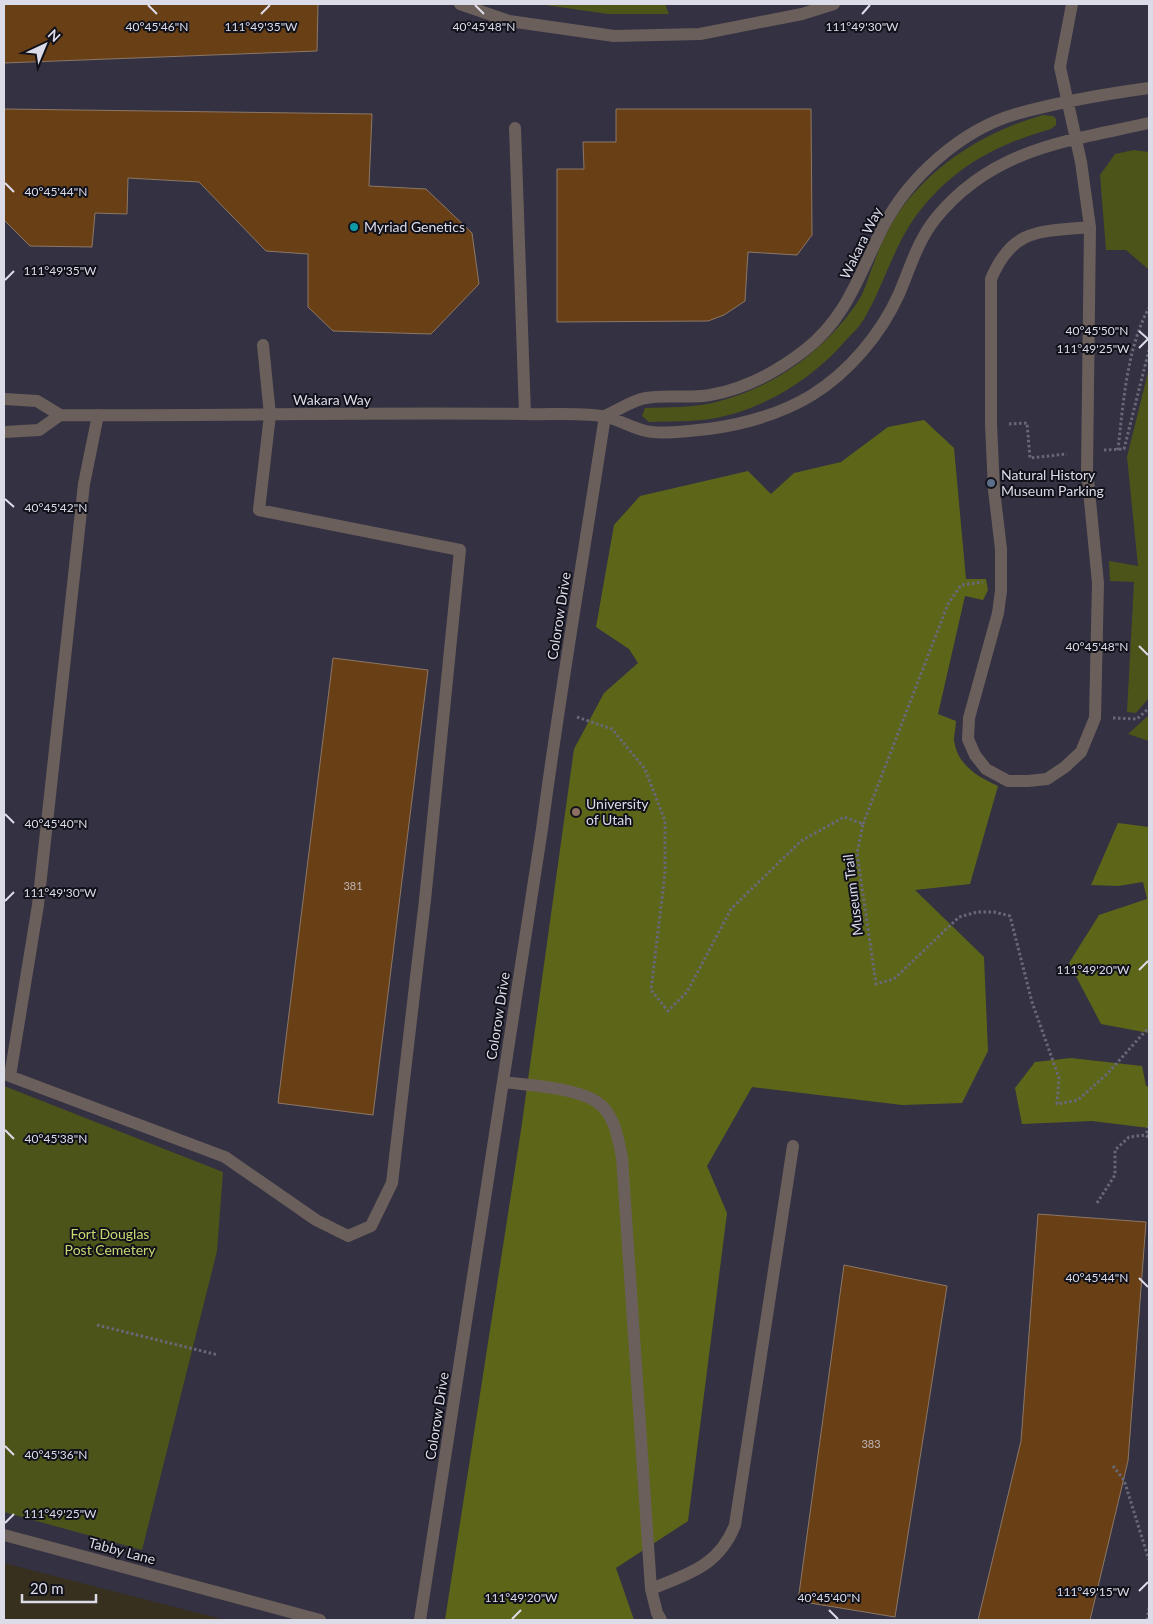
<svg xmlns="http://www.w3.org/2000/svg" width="1153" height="1624" viewBox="0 0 1153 1624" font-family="Lato,sans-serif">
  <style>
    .education { fill: #343142 }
    .medical { fill: #37301f }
    .green { fill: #4d5419 }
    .forest { fill: #5d6618 }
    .building { fill: #694016; stroke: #8c7766 }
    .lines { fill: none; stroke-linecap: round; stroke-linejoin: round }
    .path { stroke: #696879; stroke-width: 3; stroke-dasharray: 2.5 2.5; stroke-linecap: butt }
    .minor { stroke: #6a5f5b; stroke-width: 12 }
    .ticks { fill: none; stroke: #dcdbe8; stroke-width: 2 }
    .culture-dot { fill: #0f9aa8; stroke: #11111a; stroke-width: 2 }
    .service-dot { fill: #5c6f8a; stroke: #11111a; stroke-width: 2 }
    .education-dot { fill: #8d6e63; stroke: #11111a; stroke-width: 2 }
    .labels { text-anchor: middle; stroke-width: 4; stroke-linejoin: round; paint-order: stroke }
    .number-label { font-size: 11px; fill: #bfb4b4 }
    .poi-label { font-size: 14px; fill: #dcdbe8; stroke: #11111a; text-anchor: start }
    .street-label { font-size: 14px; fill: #dcdbe8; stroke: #11111a }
    .park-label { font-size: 14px; fill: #c9d871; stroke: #11111a }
    .ticks-label { font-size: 12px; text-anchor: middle; fill: #dcdbe8; stroke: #11111a; stroke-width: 4; stroke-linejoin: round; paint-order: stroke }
  </style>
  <rect width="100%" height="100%" fill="#28263a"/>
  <path class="education" d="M 4,4 L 1149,4 L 1149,1620 L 4,1620 Z"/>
  <path class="medical" d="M 4,1563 L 225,1620 L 4,1620 Z"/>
  <path class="green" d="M 538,4 L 665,4 L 669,14 L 608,14 Z
    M 1043,115 L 1053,116 L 1056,119 L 1056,125 L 1051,129 C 998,144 958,165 922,208 C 895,240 885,284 864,319 C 860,326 853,333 847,339 C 812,380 763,410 710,419 C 690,422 669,421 649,422 L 642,416 L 645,408 C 669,407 693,408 716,402 C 774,388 828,349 860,298 C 866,288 869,274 874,263 C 880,245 890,225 901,209 C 937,161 987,131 1043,115 Z
    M 1134,150 L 1149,152 L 1148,269 L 1126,250 L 1106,250 L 1100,175 L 1115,154 Z
    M 1149,368 L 1149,698 L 1136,713 L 1127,712 L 1134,582 L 1110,581 L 1109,561 L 1138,566 L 1127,457 Z
    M 1149,715 L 1149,741 L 1128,734 Z
    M 4,1086 L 223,1172 L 217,1251 L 142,1550 L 4,1512 Z"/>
  <path class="forest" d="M 924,420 L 954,448 L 966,579 L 986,579 L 988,590 L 983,600 L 965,596 L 938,714 L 956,721 C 956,727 954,734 954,740 C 957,765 978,777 998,786 L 970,884 L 915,890 L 984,957 L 988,1051 L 962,1103 L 902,1105 L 752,1087 L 707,1166 L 727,1213 L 688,1521 L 616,1568 L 634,1620 L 445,1620 L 521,1130 L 574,749 L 604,693 L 638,663 L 629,649 L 596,627 L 614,525 L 640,496 L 748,471 L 771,494 L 794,473 L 841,462 L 888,427 Z
    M 1118,823 L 1149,827 L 1149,1033 L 1101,1024 L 1069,963 L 1099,915 L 1147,899 L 1143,882 L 1118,886 L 1091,885 Z
    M 1071,1058 L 1142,1066 L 1146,1086 L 1149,1087 L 1149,1128 L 1092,1121 L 1022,1124 L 1015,1088 L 1035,1062 Z"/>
  <path class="building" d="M 4,4 L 318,4 L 317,51 L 4,63 Z
    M 4,109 L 372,114 L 369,186 L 426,189 L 472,233 L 479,284 L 431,334 L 333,331 L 308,307 L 308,254 L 266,251 L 199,182 L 128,178 L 127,214 L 95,213 L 92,247 L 30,246 L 4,220 Z
    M 616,109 L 811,109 L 812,235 L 797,255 L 748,252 L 745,301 L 724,315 L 708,321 L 557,322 L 557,169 L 584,169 L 583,142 L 616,142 Z
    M 333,658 L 428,670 L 373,1115 L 278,1103 Z
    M 1038,1214 L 1146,1222 L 1128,1461 L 1090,1620 L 978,1620 L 1021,1441 Z
    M 844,1265 L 947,1286 L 895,1617 L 798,1601 Z"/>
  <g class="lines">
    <path class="path" d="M 1009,424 L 1027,423 L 1030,458 L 1067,454
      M 1104,450 L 1124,449 L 1149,350
      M 1118,450 C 1123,405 1127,347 1149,308
      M 577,717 L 612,729 L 645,769 L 665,821 L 665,873 L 651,990 L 668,1011 L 687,992 L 731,909 L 801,841 L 844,817 L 863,824 L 857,853 L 876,984 L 894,979 L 959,917 L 977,912 L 994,912 L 1010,916 L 1032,1002 L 1059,1078 L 1057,1104 L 1078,1100 L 1108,1073 L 1149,1027
      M 1113,718 L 1137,719 L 1149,708
      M 863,824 L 948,604 L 961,585 L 983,582
      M 1149,1126 L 1146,1135 L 1149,1138
      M 1097,1203 L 1115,1175 L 1115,1150 L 1129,1137 L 1146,1135
      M 97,1325 L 218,1355
      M 1113,1466 L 1124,1480 L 1149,1560
      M 1147,1620 L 1149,1608"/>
    <path class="minor" d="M 460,4 L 509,21 L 614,36 L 700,34 L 802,14 L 834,4
      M 1072,4 L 1060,67 L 1081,162 L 1090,227 L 1087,470 L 1098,583 L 1095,718 L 1081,752 L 1065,767 L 1047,779 L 1028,781 L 1008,781 L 986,769 L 975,755 L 968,739 L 969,718 L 998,613 L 1001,591 L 1001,549 L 994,490 L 991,424 L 991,279 C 1013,227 1040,232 1090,227
      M 515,128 L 525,414
      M 4,399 L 37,401 L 60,415 C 216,416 371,412 526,414 C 549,415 585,412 606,417 C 620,420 632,428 646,431 C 659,434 676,432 689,431 C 730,428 776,417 812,395 C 849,372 881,334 899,294 C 910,268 918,240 936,218 C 993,148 1068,141 1149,123
      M 605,416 C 617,411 632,400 646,398 C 667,394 689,399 710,395 C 744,389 778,371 805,350 C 847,318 860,272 883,227 C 909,177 961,130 1016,114 C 1059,102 1105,94 1149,88
      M 4,432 L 39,430 L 60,415
      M 4,1074 L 225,1157 L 316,1220 L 348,1236 L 371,1226 L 392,1183 L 425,900 L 460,550 L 259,510 L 270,415 L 263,345
      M 10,1076 L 38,905 L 84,484 L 98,415
      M 504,1082 C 530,1086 584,1087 603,1107 C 616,1121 618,1140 622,1157 L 651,1589 L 657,1613 L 661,1620
      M 4,1535 L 320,1620
      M 651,1589 C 688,1574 719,1566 735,1525 L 793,1146
      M 420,1620 L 542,829 C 560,691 584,554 605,416"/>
  </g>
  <path class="ticks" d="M 148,5 L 157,14M 475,5 L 484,14M 261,14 L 270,5M 862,14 L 870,5M 5,183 L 14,192M 5,280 L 14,271M 1139,331 L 1148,339M 1139,348 L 1148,339M 5,499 L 14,507M 1139,646 L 1148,655M 5,814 L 14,823M 5,901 L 14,892M 1139,970 L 1148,961M 5,1130 L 14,1139M 1139,1278 L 1148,1287M 5,1446 L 14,1455M 5,1523 L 14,1514M 1139,1591 L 1148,1582M 829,1610 L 838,1619M 512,1619 L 521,1610"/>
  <circle class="culture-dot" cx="354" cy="227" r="5"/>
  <circle class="service-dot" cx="991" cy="483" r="5"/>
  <circle class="education-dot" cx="576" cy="812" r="5"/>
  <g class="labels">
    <g class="number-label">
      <text x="353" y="890">381</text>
      <text x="871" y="1448">383</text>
    </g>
    <g class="poi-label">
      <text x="364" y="232">Myriad Genetics</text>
      <text x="1001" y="480">Natural History<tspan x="1001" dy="16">Museum Parking</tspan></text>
      <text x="586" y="809">University<tspan x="586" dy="16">of Utah</tspan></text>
    </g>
    <g class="street-label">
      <text transform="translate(861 243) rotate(-64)" y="5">Wakara Way</text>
      <text x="332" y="405">Wakara Way</text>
      <text transform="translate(559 616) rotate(-81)" y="5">Colorow Drive</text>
      <text transform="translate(853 895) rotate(-97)" y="5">Museum Trail</text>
      <text transform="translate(498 1016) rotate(-81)" y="5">Colorow Drive</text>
      <text transform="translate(437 1416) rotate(-81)" y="5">Colorow Drive</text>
      <text transform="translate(122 1551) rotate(15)" y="5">Tabby Lane</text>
    </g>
    <g class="park-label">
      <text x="110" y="1239">Fort Douglas<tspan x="110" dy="16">Post Cemetery</tspan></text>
    </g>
  </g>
  <g class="ticks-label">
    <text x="157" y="31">40°45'46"N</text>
    <text x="484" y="31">40°45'48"N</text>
    <text x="261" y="31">111°49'35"W</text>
    <text x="862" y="31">111°49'30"W</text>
    <text x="56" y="196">40°45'44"N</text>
    <text x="60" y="275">111°49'35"W</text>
    <text x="1097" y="335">40°45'50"N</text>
    <text x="1093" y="353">111°49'25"W</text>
    <text x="56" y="512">40°45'42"N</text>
    <text x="1097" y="651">40°45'48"N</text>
    <text x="56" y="828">40°45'40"N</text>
    <text x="60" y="897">111°49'30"W</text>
    <text x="1093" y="974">111°49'20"W</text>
    <text x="56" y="1143">40°45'38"N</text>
    <text x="1097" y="1282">40°45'44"N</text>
    <text x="56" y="1459">40°45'36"N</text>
    <text x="60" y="1518">111°49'25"W</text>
    <text x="1093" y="1596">111°49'15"W</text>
    <text x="521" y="1602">111°49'20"W</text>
    <text x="829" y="1602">40°45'40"N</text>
  </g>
  <rect width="1153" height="1624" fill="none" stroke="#dcdbe8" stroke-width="10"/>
  <g transform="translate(45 45) rotate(44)" stroke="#11111a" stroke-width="4" paint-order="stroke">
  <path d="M0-4L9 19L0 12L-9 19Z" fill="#dcdbe8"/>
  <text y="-8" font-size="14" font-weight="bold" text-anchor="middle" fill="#dcdbe8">N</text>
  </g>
  <path d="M22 1594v8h74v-8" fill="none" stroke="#dcdbe8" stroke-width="2.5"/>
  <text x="30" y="1594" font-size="15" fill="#dcdbe8" stroke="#11111a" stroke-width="4" paint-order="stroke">20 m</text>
</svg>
